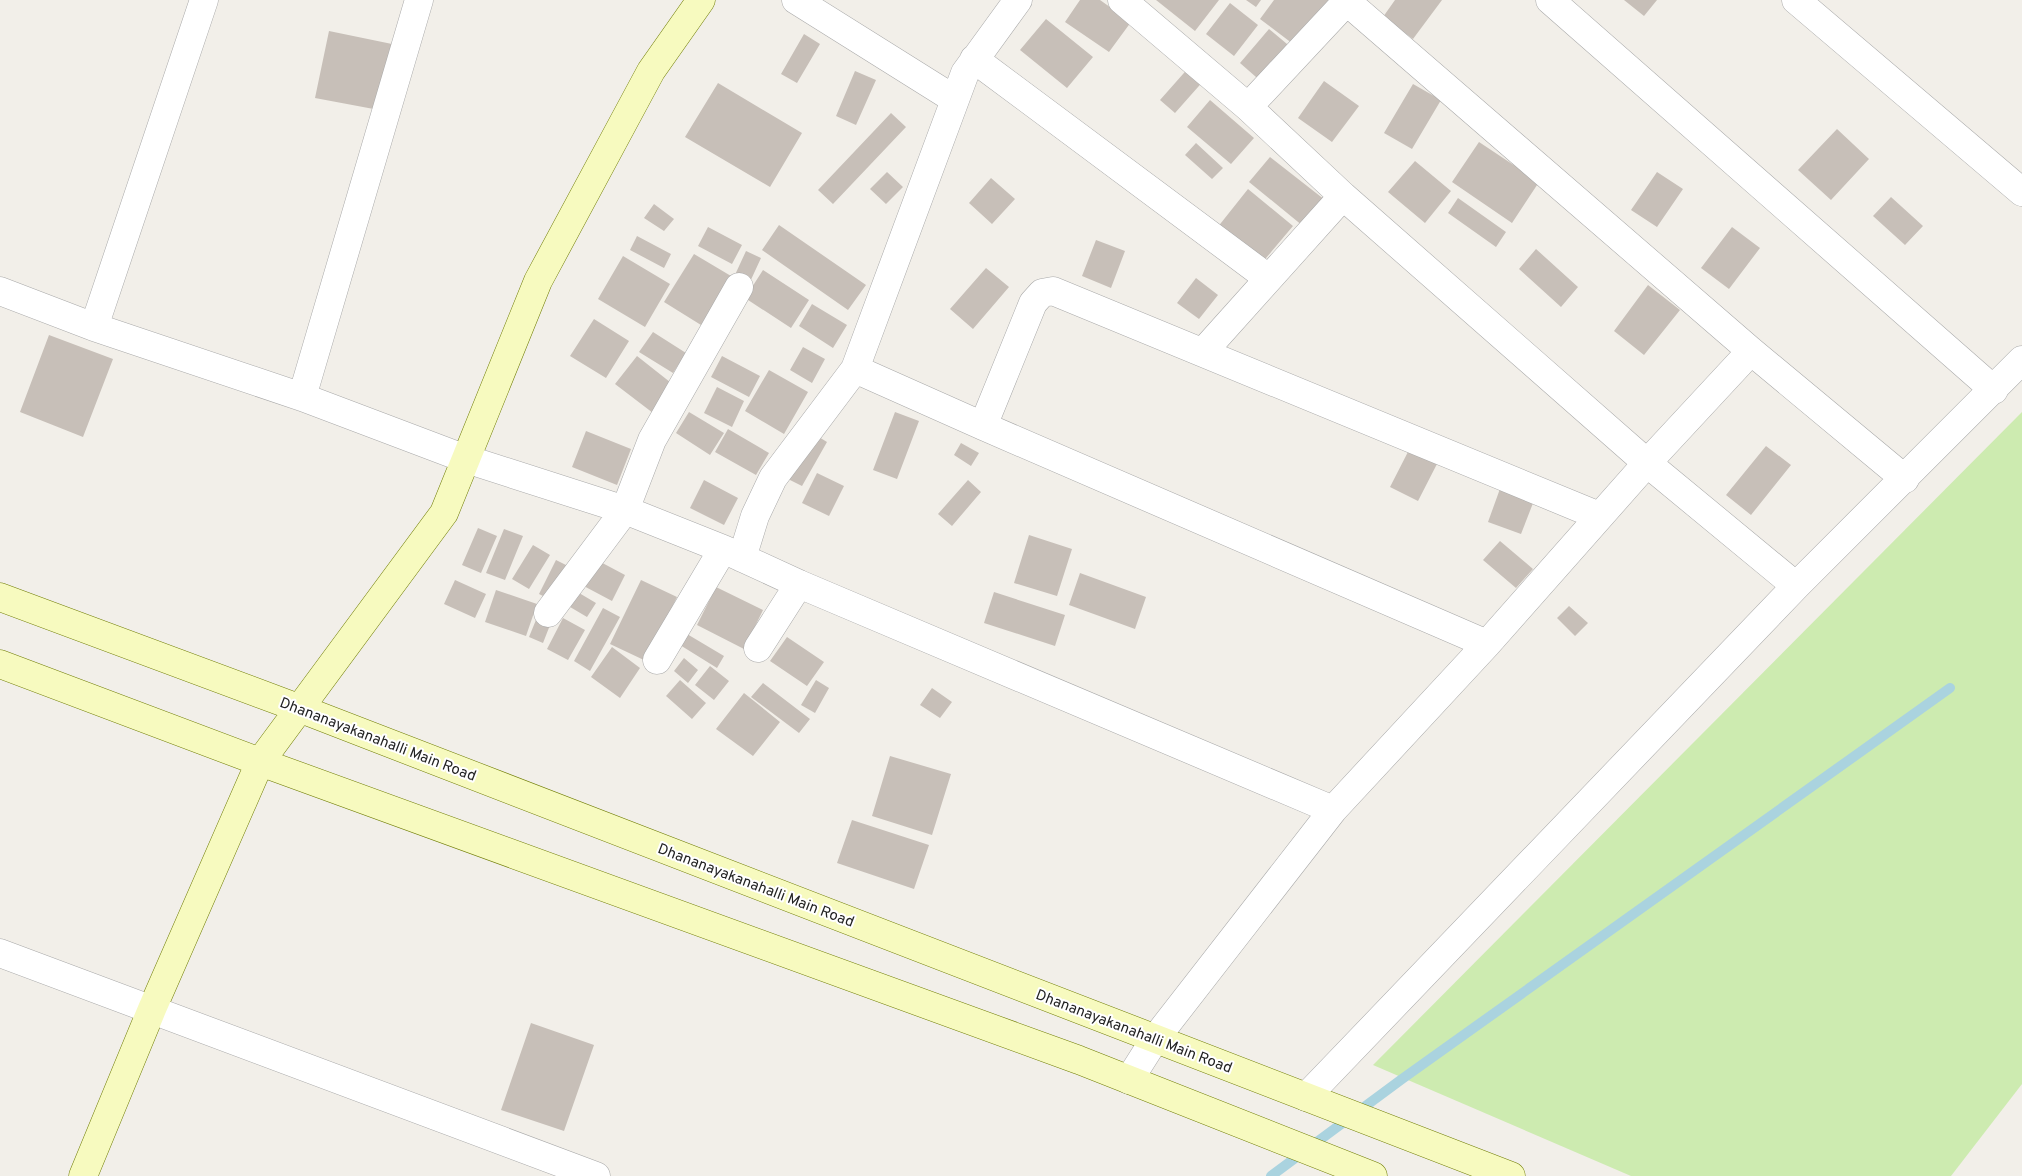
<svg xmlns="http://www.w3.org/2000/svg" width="2022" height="1176" viewBox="0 0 2022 1176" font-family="Overpass,sans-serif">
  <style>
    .grass { fill: #cdebb0 }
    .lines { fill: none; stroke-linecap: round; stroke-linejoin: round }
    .stream { stroke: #aad3df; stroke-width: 10 }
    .building { fill: #c7bfb8 }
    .street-casing { stroke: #a9a9a9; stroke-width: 29 }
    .secondary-casing { stroke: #707d05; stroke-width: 29 }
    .street { stroke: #fff; stroke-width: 28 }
    .secondary { stroke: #f7fabf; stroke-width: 28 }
    .labels { text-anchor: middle; stroke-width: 4; stroke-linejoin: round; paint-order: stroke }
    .street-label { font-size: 15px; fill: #222; stroke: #fff }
  </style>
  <rect width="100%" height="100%" fill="#f2efe9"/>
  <path class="grass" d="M 2022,412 L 2022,1084 L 1951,1176 L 1631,1176 L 1373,1065 Z"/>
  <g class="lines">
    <path class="stream" d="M 1271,1176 L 1402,1079 L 1950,688"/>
  </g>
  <path class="building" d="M 1080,0 L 1100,0 L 1131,22 L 1109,52 L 1065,22 Z
    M 1156,0 L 1219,0 L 1195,31 Z
    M 1246,0 L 1261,0 L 1256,7 Z
    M 1274,0 L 1332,0 L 1297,47 L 1260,19 Z
    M 1395,0 L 1442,0 L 1413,39 L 1383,17 Z
    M 1624,0 L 1657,0 L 1644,16 Z
    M 1230,3 L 1258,25 L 1234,56 L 1206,34 Z
    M 1046,19 L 1093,57 L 1067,88 L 1020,50 Z
    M 1269,29 L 1293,49 L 1264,84 L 1240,63 Z
    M 329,31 L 392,44 L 379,110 L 315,98 Z
    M 804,34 L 820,44 L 797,83 L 781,74 Z
    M 1191,65 L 1206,78 L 1175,113 L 1160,100 Z
    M 855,71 L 876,80 L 856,125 L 836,116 Z
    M 1324,81 L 1359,106 L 1332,142 L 1298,118 Z
    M 718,83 L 802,133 L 770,187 L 685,137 Z
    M 1413,84 L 1441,100 L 1412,149 L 1384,133 Z
    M 1210,100 L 1254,138 L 1231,164 L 1187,127 Z
    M 891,113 L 906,127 L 833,204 L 818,190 Z
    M 1837,129 L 1869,159 L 1831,200 L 1798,170 Z
    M 1479,142 L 1539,182 L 1512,223 L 1452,182 Z
    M 1196,143 L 1223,168 L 1212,179 L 1185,155 Z
    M 1270,157 L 1325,200 L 1303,226 L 1249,182 Z
    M 1415,161 L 1451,191 L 1425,223 L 1388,192 Z
    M 887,172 L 903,187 L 886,204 L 870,189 Z
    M 1657,172 L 1683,189 L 1657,227 L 1631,210 Z
    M 991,178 L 1015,199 L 992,224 L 969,203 Z
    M 1248,189 L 1293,226 L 1261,264 L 1217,228 Z
    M 1891,197 L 1923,226 L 1905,245 L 1873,216 Z
    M 1458,198 L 1506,232 L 1496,247 L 1448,213 Z
    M 654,204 L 674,219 L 664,231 L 644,218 Z
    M 779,225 L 866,285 L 848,310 L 762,250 Z
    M 708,227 L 742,245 L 732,264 L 698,246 Z
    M 1732,227 L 1760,248 L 1729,289 L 1701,268 Z
    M 637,236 L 671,254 L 664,268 L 630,250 Z
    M 1096,240 L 1125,251 L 1111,288 L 1082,276 Z
    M 1536,249 L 1578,287 L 1561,307 L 1519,269 Z
    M 746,251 L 761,258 L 749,284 L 734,277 Z
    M 694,254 L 731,276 L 701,325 L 664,302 Z
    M 623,256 L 670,284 L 645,327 L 598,299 Z
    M 986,268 L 1009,287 L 973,329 L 950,309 Z
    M 763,270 L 809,300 L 791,328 L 745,298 Z
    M 1196,278 L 1218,295 L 1199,319 L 1177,303 Z
    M 1648,285 L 1680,310 L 1644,355 L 1614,331 Z
    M 812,304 L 847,325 L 833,348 L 799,326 Z
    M 594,319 L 629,341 L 606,378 L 570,356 Z
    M 653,332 L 686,353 L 673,373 L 639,352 Z
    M 49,335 L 113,359 L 83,437 L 20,412 Z
    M 803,347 L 825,359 L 812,383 L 790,370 Z
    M 637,356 L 675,386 L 653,413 L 615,384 Z
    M 722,356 L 760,376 L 749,397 L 711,377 Z
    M 769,370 L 808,392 L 784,434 L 745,411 Z
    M 717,387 L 744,401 L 732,427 L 704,413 Z
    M 689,412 L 724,433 L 710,455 L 676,433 Z
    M 895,412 L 919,421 L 897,479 L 873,470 Z
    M 728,429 L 769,453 L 756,475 L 715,452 Z
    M 586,431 L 631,449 L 617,485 L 572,467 Z
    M 814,434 L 827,442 L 802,486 L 788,479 Z
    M 961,443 L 979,453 L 971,466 L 954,455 Z
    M 1411,446 L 1439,460 L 1418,501 L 1390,487 Z
    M 1766,446 L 1791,465 L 1751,515 L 1726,495 Z
    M 817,473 L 844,486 L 829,516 L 802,503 Z
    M 704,480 L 738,498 L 724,525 L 690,508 Z
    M 968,480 L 981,492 L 952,526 L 938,514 Z
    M 1501,486 L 1535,498 L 1521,534 L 1488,522 Z
    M 478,528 L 497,536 L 481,573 L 462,565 Z
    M 504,529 L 523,536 L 505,580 L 486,573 Z
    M 1029,535 L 1072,549 L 1057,596 L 1014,583 Z
    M 1500,541 L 1533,569 L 1516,588 L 1483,560 Z
    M 533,545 L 550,555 L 529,589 L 512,579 Z
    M 593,558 L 625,575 L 612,601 L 580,584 Z
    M 556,560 L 568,566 L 551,600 L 539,594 Z
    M 1080,573 L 1146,597 L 1135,629 L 1069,605 Z
    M 455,580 L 486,594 L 475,618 L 444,604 Z
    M 641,580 L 677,597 L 646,661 L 610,644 Z
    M 716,587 L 763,610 L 744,649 L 697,625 Z
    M 496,590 L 537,604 L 526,636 L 485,622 Z
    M 574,590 L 596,603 L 587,617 L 565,604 Z
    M 994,592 L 1065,615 L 1055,646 L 984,623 Z
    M 1569,606 L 1588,623 L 1575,636 L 1557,618 Z
    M 603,608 L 620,617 L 590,671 L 574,661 Z
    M 538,615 L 552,620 L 543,643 L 529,637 Z
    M 563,618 L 585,630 L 568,660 L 547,649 Z
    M 687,634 L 724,656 L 717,668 L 680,645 Z
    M 787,637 L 824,662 L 807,686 L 770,661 Z
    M 612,647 L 640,668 L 620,698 L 591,677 Z
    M 684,658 L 698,670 L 688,683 L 674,671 Z
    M 710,666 L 729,681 L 714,700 L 695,685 Z
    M 680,680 L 706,703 L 692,719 L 666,696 Z
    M 816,680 L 829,688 L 815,713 L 801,705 Z
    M 763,683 L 810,719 L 799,733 L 751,697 Z
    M 932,688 L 952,702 L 940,718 L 920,705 Z
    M 744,693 L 780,722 L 753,756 L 716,729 Z
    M 890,756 L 951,774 L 932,835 L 872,816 Z
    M 852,820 L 929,845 L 914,889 L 837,863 Z
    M 531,1023 L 594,1045 L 564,1131 L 501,1110 Z"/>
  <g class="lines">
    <defs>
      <path id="street" d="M 796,0 L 954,99
        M 1122,0 L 1248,107 L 1343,196 L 1647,463 L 1796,586
        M 1345,0 L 1751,351 L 1905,479
        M 1550,0 L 1994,390
        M 1796,0 L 2022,192
        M 974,59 L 1268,278
        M 1248,107 L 1348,0
        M 0,291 L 94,327 L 302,397 L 466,459 L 625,510 L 723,549 L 799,584 L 1333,810
        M 94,327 L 204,0
        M 1203,352 L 1343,196
        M 855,369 L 983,426 L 1487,644
        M 302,397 L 419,0
        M 983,426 L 1033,303 L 1042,293 L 1053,291 L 1599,516
        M 742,558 L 755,516 L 773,478 L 855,369 L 965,73 L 1018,0
        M 548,613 L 625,510 L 652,440 L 739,287
        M 758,648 L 799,584
        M 657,660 L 723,549
        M 0,953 L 596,1176
        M 1129,1080 L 1155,1039 L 1333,810 L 1487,644 L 1647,463 L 1751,351
        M 1306,1097 L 1796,586 L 2022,360"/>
      <path id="secondary" d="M 0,597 L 301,709 L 1511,1176
        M 0,664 L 260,762 L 1079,1060 L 1373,1176
        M 83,1176 L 152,1009 L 260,762 L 444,513 L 538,281 L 651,71 L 701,0"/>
    </defs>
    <use href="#street" class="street-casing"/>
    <use href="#secondary" class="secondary-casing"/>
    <use href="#street" class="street"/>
    <use href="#secondary" class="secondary"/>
  </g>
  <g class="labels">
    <g class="street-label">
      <text transform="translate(378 739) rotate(21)" y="5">Dhananayakanahalli Main Road</text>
      <text transform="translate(756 885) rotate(21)" y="5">Dhananayakanahalli Main Road</text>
      <text transform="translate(1134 1031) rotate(21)" y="5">Dhananayakanahalli Main Road</text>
    </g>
  </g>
</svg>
